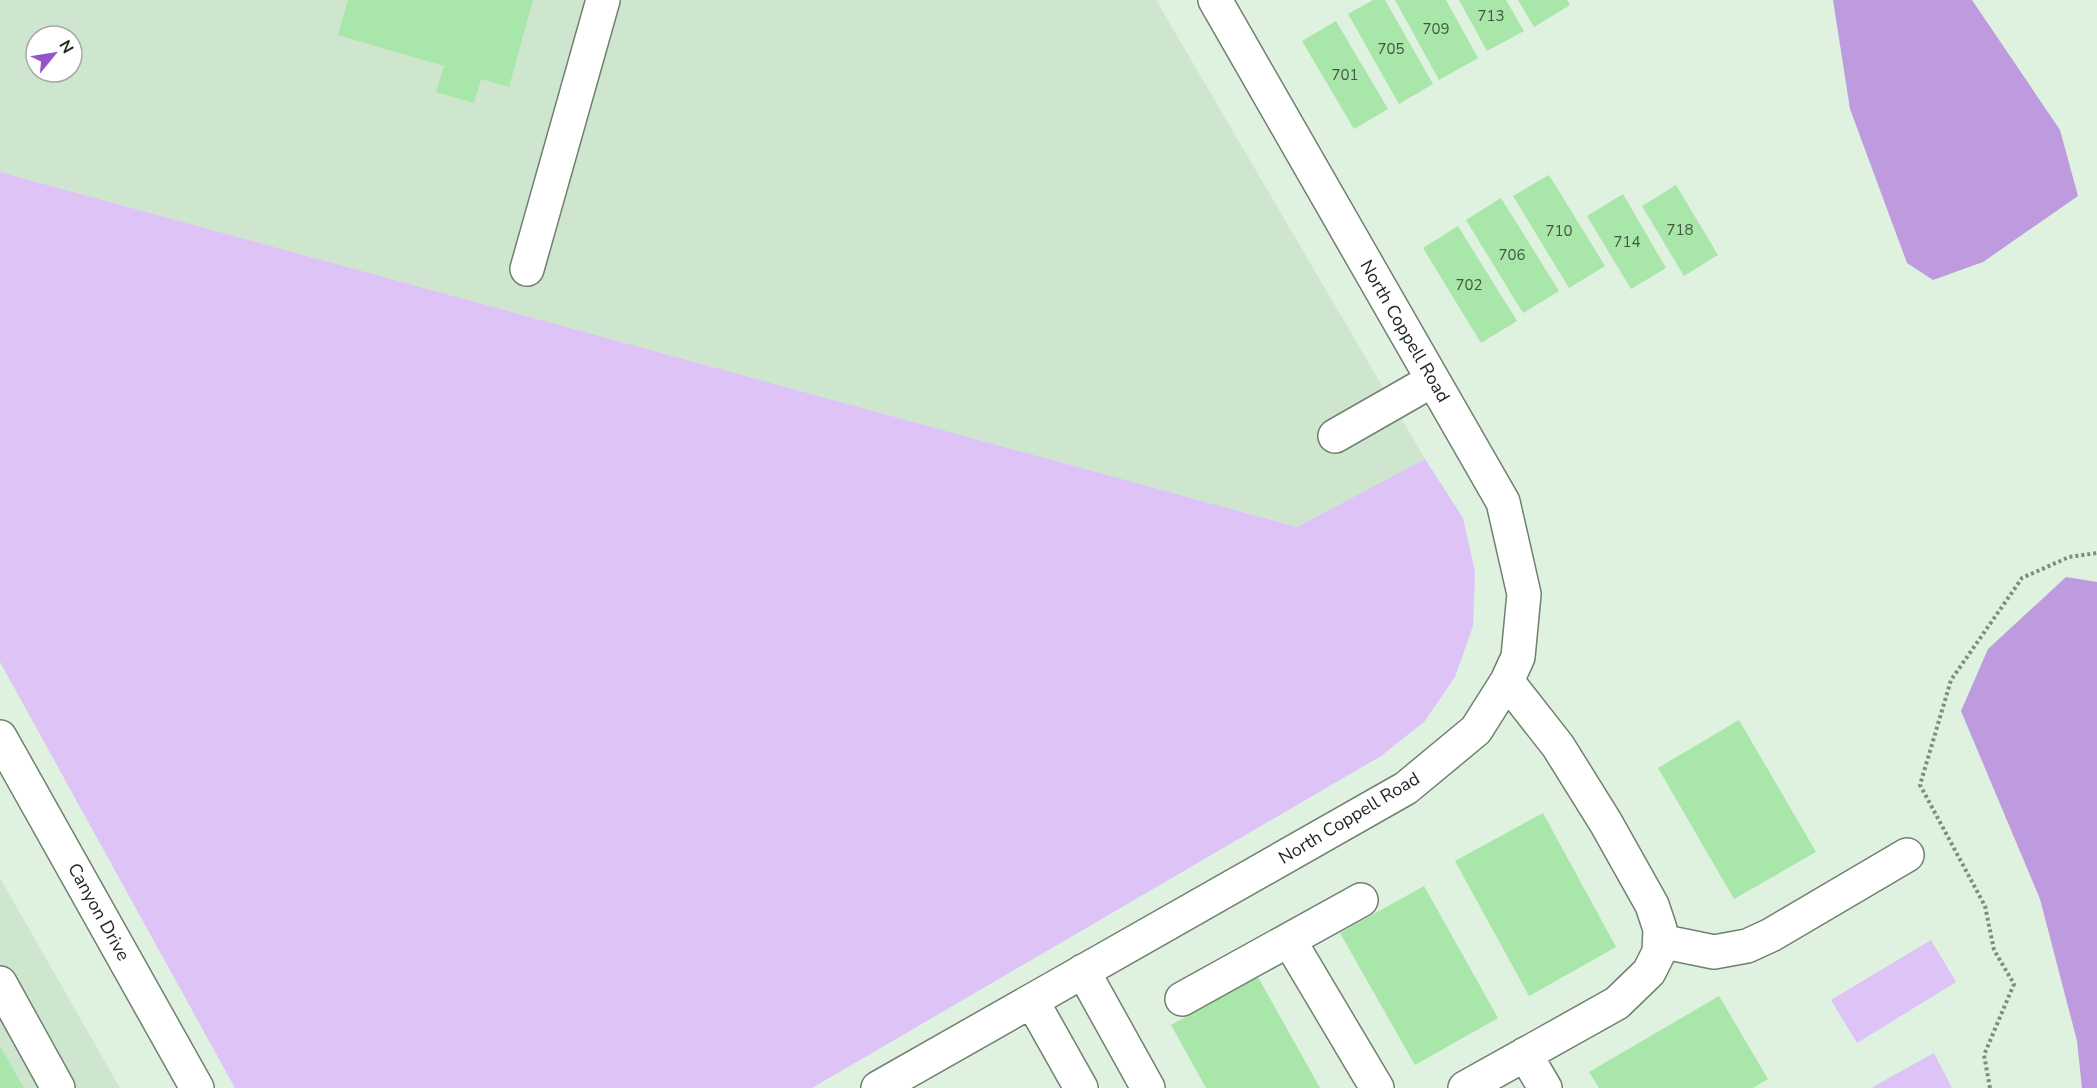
<svg xmlns="http://www.w3.org/2000/svg" width="2097" height="1088" viewBox="0 0 2097 1088" font-family="'Nunito Sans',sans-serif">
  <style>
    .built { fill: #cee6ce; fill-rule: evenodd }
    .green { fill: #ddc3f6 }
    .water { fill: #be9bdf }
    .building { fill: #a8e6aa }
    .lines { fill: none; stroke-linecap: round; stroke-linejoin: round }
    .minor-casing { stroke: #708070; stroke-width: 36 }
    .path { stroke: #808c80; stroke-width: 4; stroke-dasharray: 3 3; stroke-linecap: butt }
    .minor { stroke: #fff; stroke-width: 33 }
    .labels { text-anchor: middle; stroke-width: 4.5; stroke-linejoin: round; paint-order: stroke }
    .number-label { font-size: 15px; fill: #425742 }
    .street-label { font-size: 18px; fill: #202720; stroke: #fff }
  </style>
  <rect width="100%" height="100%" fill="#dff1df"/>
  <path class="built" d="M 0,0 L 1156,0 L 1425,459 L 1297,527 L 0,172 ZM 36,36 L 72,36 L 72,72 L 36,72 Z
    M 0,878 L 120,1088 L 0,1088 Z"/>
  <path class="green" d="M 0,172 L 1297,527 L 1425,459 L 1463,518 L 1475,572 L 1473,626 L 1455,677 L 1424,722 L 1381,756 L 812,1088 L 235,1088 L 0,662 Z
    M 1931,940 L 1956,982 L 1857,1043 L 1831,1000 Z
    M 1934,1053 L 1952,1088 L 1871,1088 Z"/>
  <path class="water" d="M 1833,0 L 1972,0 L 2060,130 L 2078,196 L 1983,262 L 1933,280 L 1907,263 L 1850,109 Z
    M 2066,577 L 2097,582 L 2097,1088 L 2082,1088 L 2077,1041 L 2040,899 L 1961,711 L 1988,649 Z"/>
  <path class="building" d="M 348,0 L 533,0 L 509,87 L 481,79 L 474,103 L 436,92 L 444,66 L 338,35 Z
    M 1373,0 L 1385,0 L 1433,84 L 1399,104 L 1348,14 Z
    M 1395,0 L 1446,0 L 1478,58 L 1439,80 Z
    M 1459,0 L 1506,0 L 1524,31 L 1487,51 Z
    M 1518,0 L 1567,0 L 1570,5 L 1534,27 Z
    M 1336,21 L 1388,109 L 1354,129 L 1302,41 Z
    M 1549,175 L 1605,266 L 1569,288 L 1513,196 Z
    M 1676,185 L 1718,255 L 1684,276 L 1642,206 Z
    M 1623,194 L 1666,268 L 1631,289 L 1587,216 Z
    M 1501,198 L 1559,291 L 1523,313 L 1466,220 Z
    M 1458,226 L 1517,321 L 1481,343 L 1423,248 Z
    M 1739,720 L 1816,852 L 1734,899 L 1658,768 Z
    M 1543,813 L 1616,947 L 1529,996 L 1455,861 Z
    M 1424,886 L 1498,1018 L 1415,1065 L 1340,933 Z
    M 1258,977 L 1320,1088 L 1206,1088 L 1171,1025 Z
    M 1719,996 L 1768,1079 L 1753,1088 L 1599,1088 L 1589,1072 Z
    M 0,1046 L 24,1088 L 0,1088 Z"/>
  <g class="lines">
    <defs>
      <path id="minor" d="M 527,269 L 603,0
        M 1335,436 L 1433,380
        M 0,737 L 197,1088
        M 1289,940 L 1377,1088
        M 1660,941 L 1714,952 L 1747,946 L 1771,935 L 1907,855
        M 1083,971 L 1148,1088
        M 0,983 L 58,1088
        M 1182,999 L 1361,900
        M 1032,1001 L 1081,1088
        M 1525,1054 L 1545,1088
        M 878,1088 L 1406,788 L 1476,730 L 1507,681 L 1518,657 L 1524,594 L 1503,502 L 1215,0
        M 1465,1088 L 1617,1003 L 1649,972 L 1659,952 L 1660,929 L 1652,905 L 1606,823 L 1558,746 L 1507,681"/>
    </defs>
    <use href="#minor" class="minor-casing"/>
    <path class="path" d="M 1990,1088 L 1984,1055 L 2014,984 L 1994,950 L 1985,906 L 1920,785 L 1951,680 L 2022,578 L 2069,557 L 2097,553"/>
    <use href="#minor" class="minor"/>
  </g>
  <g class="labels">
    <g class="number-label">
      <text x="1491" y="21">713</text>
      <text x="1436" y="34">709</text>
      <text x="1391" y="54">705</text>
      <text x="1345" y="80">701</text>
      <text x="1680" y="235">718</text>
      <text x="1559" y="236">710</text>
      <text x="1627" y="247">714</text>
      <text x="1512" y="260">706</text>
      <text x="1469" y="290">702</text>
    </g>
    <g class="street-label">
      <text transform="translate(1405 331) rotate(60)" y="6">North Coppell Road</text>
      <text transform="translate(1349 818) rotate(-31)" y="6">North Coppell Road</text>
      <text transform="translate(99 912) rotate(61)" y="6">Canyon Drive</text>
    </g>
  </g>
  <g transform="translate(54 54) rotate(60)"><circle r="28" fill="#ffffff" stroke="#a6a9a6" stroke-width="1.5"/>
  <path d="M0-4.5L10 22L0 15L-10 22Z" fill="#9654c9"/>
  <text y="-9" font-size="16" font-weight="bold" text-anchor="middle" fill="#202720">N</text>
  </g>
</svg>
